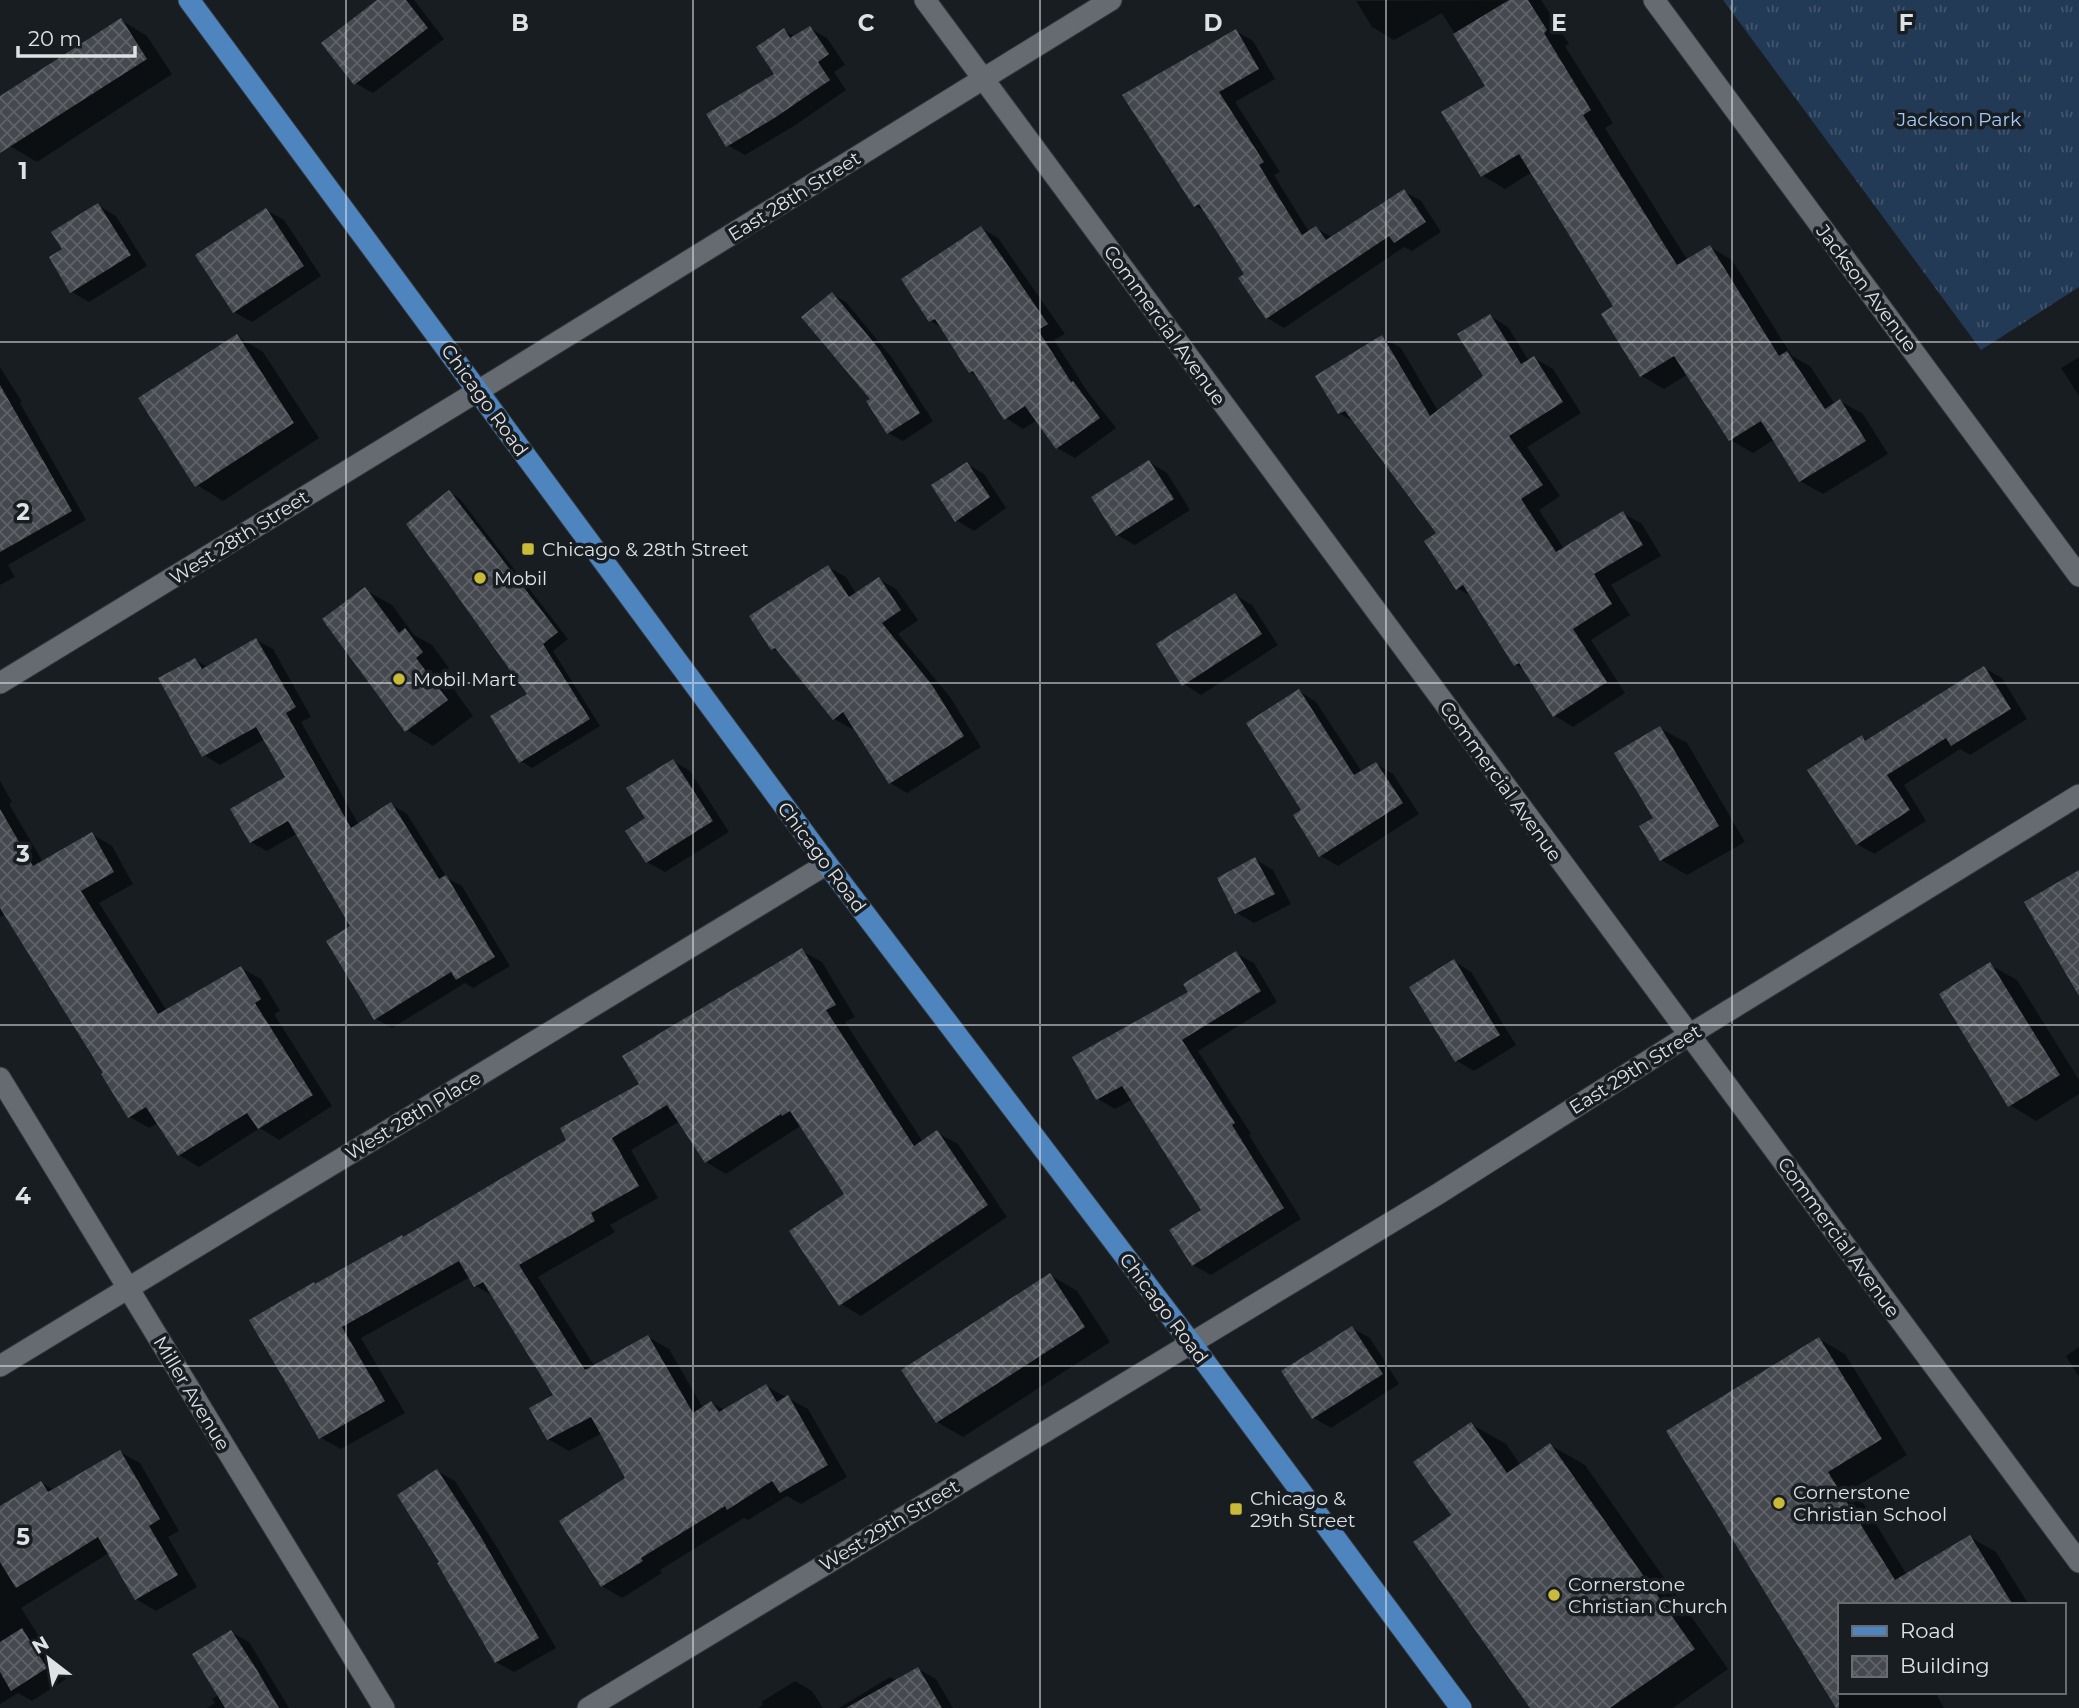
<svg xmlns="http://www.w3.org/2000/svg" width="2079" height="1708" viewBox="0 0 2079 1708" font-family="Montserrat,sans-serif">
  <style>
    .grass { fill: url(#grass-tufts) }
    .shadow { fill: #0007 }
    .building { fill: url(#building-cross-hatch) }
    .lines { fill: none; stroke-linecap: round; stroke-linejoin: round }
    .street-casing { stroke: #34373b; stroke-width: 23 }
    .primary-casing { stroke: #34373b; stroke-width: 23 }
    .street { stroke: #656b71; stroke-width: 21 }
    .primary { stroke: #4e85bf; stroke-width: 21 }
    .grid { fill: none; stroke: #dfe2e5; stroke-width: 2; stroke-opacity: 0.55 }
    .poi-dot { fill: #c9ba3a; stroke: #181d22; stroke-width: 2.5 }
    .labels { text-anchor: middle; stroke-width: 7; stroke-linejoin: round; paint-order: stroke }
    .park-label { font-size: 19px; fill: #a1c9f9; stroke: #181d22 }
    .street-label { font-size: 19px; fill: #dfe2e5; stroke: #181d22 }
    .poi-label { font-size: 19px; fill: #dfe2e5; stroke: #181d22; text-anchor: start }
    .grid-label { font-size: 23px; text-anchor: middle; font-weight: bold; fill: #dfe2e5; stroke: #181d22; stroke-width: 7; stroke-linejoin: round; paint-order: stroke }
  </style>
  <defs>
    <pattern id="grass-tufts" width="24" height="20" patternUnits="userSpaceOnUse" patternTransform="scale(1.75)"><rect width="24" height="20" fill="#223a55"/><path d="M3 7l-1-3M5 7V3M7 7l1-3M15 17l-1-3M17 17v-4M19 17l1-3" fill="none" stroke="#42566d"/></pattern>
    <pattern id="building-cross-hatch" width="8" height="8" patternUnits="userSpaceOnUse" patternTransform="scale(1.75)"><rect width="8" height="8" fill="#45494f"/><path d="M0 0l8 8M0 8l8-8" fill="none" stroke="#5f6368"/></pattern>
  </defs>
  <rect width="100%" height="100%" fill="#181d22"/>
  <path class="grass" d="M 1723,0 L 2079,0 L 2079,287 L 1981,350 Z"/>
  <path class="shadow" d="M 380,0 L 414,0 L 444,39 L 373,93 L 355,83 Z
    M 1541,0 L 1569,44 L 1565,46 L 1613,123 L 1605,128 L 1688,261 L 1710,247 L 1732,260 L 1792,356 L 1810,366 L 1835,404 L 1840,401 L 1863,414 L 1888,454 L 1823,494 L 1800,481 L 1775,439 L 1753,453 L 1730,440 L 1688,374 L 1664,389 L 1642,376 L 1615,306 L 1532,172 L 1505,189 L 1483,176 L 1487,86 L 1442,13 L 1394,40 L 1372,27 L 1356,1 Z
    M 121,20 L 147,36 L 172,74 L 37,162 L 10,146 L 0,131 L 0,98 Z
    M 810,28 L 827,38 L 845,65 L 834,72 L 846,90 L 794,126 L 745,155 L 727,145 L 776,75 L 784,30 L 795,37 Z
    M 1236,31 L 1253,41 L 1275,79 L 1235,102 L 1280,172 L 1274,175 L 1309,232 L 1316,228 L 1333,238 L 1404,191 L 1421,201 L 1441,232 L 1412,251 L 1404,247 L 1284,328 L 1267,318 L 1241,279 L 1247,275 L 1207,212 L 1195,206 L 1125,96 Z
    M 98,205 L 116,216 L 147,266 L 89,302 L 72,292 L 64,249 Z
    M 266,210 L 284,220 L 321,276 L 252,322 L 234,312 Z
    M 981,228 L 998,238 L 1065,334 L 1054,340 L 1087,391 L 1116,428 L 1075,458 L 1057,448 L 1037,420 L 1023,429 L 1006,418 L 979,377 L 970,372 L 943,328 L 930,321 Z
    M 832,294 L 846,302 L 893,359 L 933,421 L 903,441 L 888,433 L 872,399 Z
    M 1490,316 L 1508,327 L 1529,361 L 1534,358 L 1553,369 L 1581,413 L 1527,447 L 1560,496 L 1539,510 L 1564,549 L 1623,513 L 1642,524 L 1661,556 L 1611,585 L 1630,615 L 1591,640 L 1625,693 L 1573,727 L 1555,716 L 1526,671 L 1516,665 L 1474,598 L 1457,588 L 1439,534 L 1356,423 L 1339,413 L 1382,337 L 1401,348 L 1438,411 L 1485,376 Z
    M 237,336 L 263,352 L 319,438 L 223,501 L 197,485 Z
    M 2079,357 L 2079,396 L 2061,368 Z
    M 0,367 L 22,402 L 20,403 L 86,520 L 8,565 L 15,577 L 0,585 Z
    M 1149,462 L 1167,473 L 1190,510 L 1135,545 L 1117,535 Z
    M 967,464 L 984,474 L 1006,508 L 974,531 L 956,520 Z
    M 449,492 L 460,499 L 568,639 L 553,651 L 600,726 L 532,768 L 521,761 L 529,694 Z
    M 828,567 L 846,577 L 856,594 L 879,579 L 896,589 L 918,620 L 898,634 L 950,697 L 981,747 L 907,793 L 890,783 L 854,727 L 852,729 L 834,719 L 782,654 L 773,649 Z
    M 365,590 L 392,605 L 414,635 L 432,645 L 449,668 L 442,673 L 473,716 L 433,746 L 407,730 Z
    M 1235,595 L 1252,605 L 1278,645 L 1201,695 L 1184,684 Z
    M 256,640 L 273,649 L 311,717 L 301,722 L 359,825 L 391,804 L 407,814 L 447,878 L 462,886 L 510,966 L 473,988 L 465,983 L 392,1028 L 376,1019 L 352,926 L 298,833 L 267,851 L 251,842 L 287,778 L 265,739 L 220,765 L 204,755 L 195,660 L 208,667 Z
    M 1984,668 L 2002,678 L 2027,719 L 1970,755 L 1960,749 L 1904,785 L 1926,821 L 1874,854 L 1857,844 L 1862,737 L 1869,741 Z
    M 1299,691 L 1316,702 L 1362,772 L 1376,764 L 1393,774 L 1419,814 L 1338,866 L 1321,856 L 1304,810 Z
    M 1660,728 L 1687,743 L 1745,842 L 1687,875 L 1661,860 L 1655,819 Z
    M 673,761 L 690,771 L 729,832 L 665,872 L 647,862 L 628,831 L 647,818 Z
    M 0,781 L 12,802 L 9,804 L 43,862 L 92,834 L 112,846 L 133,884 L 99,903 L 167,1011 L 241,968 L 261,979 L 280,1011 L 274,1014 L 332,1106 L 279,1140 L 260,1128 L 199,1167 L 179,1155 L 158,1123 L 149,1128 L 130,1117 L 104,1075 L 105,1074 L 6,914 L 0,917 Z
    M 1255,859 L 1273,870 L 1291,904 L 1254,923 L 1237,913 Z
    M 802,951 L 822,962 L 855,1017 L 845,1022 L 923,1142 L 937,1133 L 958,1144 L 1007,1217 L 861,1316 L 841,1304 L 846,1194 L 802,1125 L 726,1174 L 706,1162 L 680,1121 L 631,1150 L 658,1198 L 610,1225 L 615,1232 L 538,1277 L 595,1367 L 648,1337 L 669,1349 L 703,1408 L 712,1403 L 725,1410 L 766,1386 L 808,1409 L 847,1477 L 801,1504 L 787,1496 L 748,1520 L 744,1518 L 660,1570 L 662,1573 L 622,1598 L 602,1586 L 628,1479 L 602,1433 L 569,1451 L 548,1439 L 555,1396 L 493,1296 L 476,1286 L 470,1277 L 361,1338 L 405,1413 L 341,1449 L 321,1438 L 315,1285 L 404,1238 L 569,1141 L 641,1085 Z
    M 1236,953 L 1254,963 L 1277,1002 L 1198,1051 L 1251,1134 L 1249,1135 L 1301,1219 L 1211,1275 L 1193,1265 L 1203,1210 L 1133,1099 L 1115,1109 L 1098,1099 L 1191,992 Z
    M 1454,961 L 1471,972 L 1516,1045 L 1474,1071 L 1457,1061 Z
    M 1990,965 L 2017,980 L 2079,1080 L 2079,1094 L 2036,1121 L 2010,1105 Z
    M 1050,1275 L 1077,1291 L 1110,1342 L 963,1437 L 937,1422 Z
    M 1352,1328 L 1370,1338 L 1399,1384 L 1331,1428 L 1314,1418 Z
    M 1819,1339 L 1845,1354 L 1907,1455 L 1854,1488 L 1907,1575 L 1970,1537 L 1996,1552 L 2029,1605 L 1839,1605 L 1839,1692 L 1935,1692 L 1944,1708 L 1838,1708 Z
    M 2079,1347 L 2079,1377 L 2066,1356 Z
    M 1471,1424 L 1506,1444 L 1521,1466 L 1550,1445 L 1585,1465 L 1728,1669 L 1673,1708 L 1532,1708 L 1454,1516 Z
    M 120,1452 L 140,1463 L 179,1531 L 168,1537 L 197,1587 L 156,1611 L 136,1599 L 109,1553 L 21,1608 L 66,1679 L 32,1701 L 18,1693 L 0,1704 L 0,1508 L 41,1483 L 55,1490 Z
    M 437,1471 L 455,1481 L 498,1549 L 556,1648 L 514,1672 L 496,1662 L 441,1562 Z
    M 231,1632 L 249,1642 L 289,1708 L 207,1708 L 215,1703 L 212,1699 L 219,1695 Z
    M 918,1669 L 936,1679 L 953,1708 L 839,1708 L 890,1677 L 897,1681 Z
    M 795,1681 L 812,1691 L 823,1708 L 758,1708 L 763,1705 L 761,1702 Z"/>
  <path class="building" d="M 377,0 L 406,0 L 428,28 L 354,85 L 321,43 Z
    M 1509,0 L 1528,0 L 1547,30 L 1544,33 L 1591,110 L 1583,115 L 1677,265 L 1710,245 L 1779,356 L 1787,351 L 1825,409 L 1840,399 L 1866,441 L 1799,482 L 1761,421 L 1729,441 L 1674,356 L 1640,377 L 1601,314 L 1613,306 L 1519,154 L 1481,177 L 1441,112 L 1485,86 L 1453,34 Z
    M 121,18 L 147,59 L 0,153 L 0,96 Z
    M 810,26 L 829,54 L 818,62 L 830,80 L 776,117 L 726,147 L 706,114 L 774,74 L 756,47 L 784,28 L 790,38 Z
    M 1236,29 L 1259,69 L 1219,92 L 1264,162 L 1259,165 L 1302,235 L 1316,226 L 1326,240 L 1404,189 L 1426,222 L 1394,243 L 1389,236 L 1266,319 L 1238,278 L 1244,274 L 1199,204 L 1194,207 L 1122,95 Z
    M 98,203 L 131,255 L 70,293 L 49,257 L 62,249 L 51,232 Z
    M 266,208 L 304,266 L 233,313 L 195,255 Z
    M 981,226 L 1048,324 L 1038,330 L 1071,382 L 1073,381 L 1100,418 L 1056,449 L 1025,406 L 1004,420 L 973,371 L 969,373 L 935,319 L 929,322 L 901,279 Z
    M 832,292 L 879,349 L 920,413 L 887,434 L 866,401 L 870,399 L 801,317 Z
    M 1490,314 L 1521,364 L 1534,356 L 1563,402 L 1509,436 L 1543,485 L 1521,499 L 1556,552 L 1623,511 L 1643,545 L 1594,574 L 1612,604 L 1573,629 L 1607,682 L 1553,717 L 1519,663 L 1514,666 L 1463,585 L 1456,590 L 1424,541 L 1436,533 L 1345,411 L 1338,414 L 1315,376 L 1382,335 L 1430,416 L 1483,376 L 1457,334 Z
    M 237,334 L 294,423 L 195,487 L 138,398 Z
    M 0,385 L 72,511 L 0,552 Z
    M 1149,460 L 1174,499 L 1116,536 L 1091,497 Z
    M 967,462 L 990,497 L 955,522 L 931,485 Z
    M 449,490 L 558,632 L 543,644 L 590,719 L 519,763 L 490,716 L 527,694 L 406,524 Z
    M 828,565 L 849,597 L 879,577 L 901,610 L 882,623 L 932,685 L 964,736 L 889,784 L 843,712 L 833,720 L 775,648 L 771,650 L 749,616 Z
    M 365,587 L 399,633 L 405,628 L 423,652 L 416,658 L 448,700 L 405,732 L 322,619 Z
    M 1235,593 L 1262,634 L 1182,686 L 1156,644 Z
    M 256,638 L 296,707 L 286,713 L 351,828 L 391,802 L 439,879 L 446,875 L 495,957 L 456,980 L 451,972 L 374,1020 L 326,941 L 350,926 L 288,821 L 250,843 L 230,809 L 285,777 L 256,727 L 202,757 L 158,678 L 195,658 L 202,669 Z
    M 1984,666 L 2011,709 L 1951,746 L 1946,738 L 1887,775 L 1910,810 L 1856,845 L 1807,770 L 1862,735 L 1865,741 Z
    M 1299,689 L 1354,775 L 1376,762 L 1403,803 L 1319,857 L 1293,815 L 1301,810 L 1246,723 Z
    M 1660,726 L 1719,826 L 1660,861 L 1639,826 L 1653,818 L 1614,753 Z
    M 673,759 L 713,821 L 646,863 L 625,831 L 645,818 L 626,788 Z
    M 0,809 L 33,866 L 92,832 L 114,872 L 81,891 L 158,1014 L 241,966 L 261,999 L 255,1003 L 313,1095 L 258,1129 L 247,1113 L 178,1156 L 146,1107 L 128,1118 L 101,1074 L 103,1073 L 0,908 Z
    M 1255,857 L 1275,894 L 1235,914 L 1217,878 Z
    M 2079,870 L 2079,996 L 2024,902 Z
    M 802,948 L 836,1005 L 826,1010 L 914,1146 L 937,1130 L 988,1205 L 839,1306 L 789,1231 L 844,1194 L 790,1111 L 782,1116 L 781,1114 L 705,1163 L 667,1105 L 612,1138 L 639,1186 L 591,1213 L 595,1221 L 519,1265 L 585,1370 L 648,1335 L 693,1413 L 711,1401 L 719,1412 L 766,1384 L 777,1402 L 788,1395 L 828,1465 L 780,1493 L 772,1481 L 727,1510 L 725,1506 L 641,1558 L 643,1561 L 601,1587 L 559,1521 L 625,1478 L 591,1417 L 547,1440 L 529,1408 L 553,1395 L 483,1282 L 474,1287 L 459,1261 L 342,1327 L 385,1401 L 319,1439 L 249,1320 L 314,1282 L 315,1284 L 402,1235 L 403,1237 L 566,1140 L 560,1128 L 639,1084 L 622,1056 Z
    M 1236,951 L 1261,991 L 1182,1040 L 1235,1123 L 1232,1125 L 1284,1208 L 1192,1266 L 1169,1230 L 1201,1210 L 1122,1086 L 1096,1100 L 1072,1057 L 1188,992 L 1183,984 Z
    M 1454,959 L 1500,1035 L 1455,1062 L 1409,987 Z
    M 1990,962 L 2060,1075 L 2008,1107 L 1939,994 Z
    M 1050,1273 L 1085,1327 L 936,1423 L 901,1370 Z
    M 1352,1326 L 1383,1374 L 1312,1419 L 1281,1371 Z
    M 1819,1337 L 1882,1439 L 1828,1472 L 1895,1580 L 1970,1535 L 2013,1605 L 1839,1605 L 1839,1708 L 1836,1708 L 1666,1431 Z
    M 1471,1422 L 1507,1473 L 1550,1443 L 1695,1649 L 1610,1708 L 1530,1708 L 1413,1542 L 1451,1515 L 1413,1462 Z
    M 120,1450 L 160,1519 L 149,1526 L 178,1575 L 135,1600 L 98,1537 L 16,1588 L 0,1562 L 0,1506 L 41,1481 L 48,1492 Z
    M 437,1469 L 481,1537 L 539,1638 L 495,1663 L 437,1563 L 439,1562 L 397,1495 Z
    M 22,1628 L 47,1668 L 11,1691 L 0,1672 L 0,1642 Z
    M 231,1630 L 257,1670 L 279,1708 L 225,1708 L 192,1654 Z
    M 918,1667 L 942,1708 L 846,1708 Z"/>
  <g class="lines">
    <defs>
      <path id="street" d="M 925,0 L 2079,1562
        M 1654,0 L 2079,576
        M 0,683 L 478,391 L 1111,0
        M 0,1078 L 384,1708
        M 0,1366 L 827,864
        M 588,1708 L 1438,1194 L 1689,1035 L 2079,795"/>
      <path id="primary" d="M 189,0 L 827,864 L 1191,1343 L 1461,1708"/>
    </defs>
    <use href="#street" class="street-casing"/>
    <use href="#primary" class="primary-casing"/>
    <use href="#street" class="street"/>
    <use href="#primary" class="primary"/>
  </g>
  <path class="grid" d="M 346,0 L 346,1708M 693,0 L 693,1708M 1040,0 L 1040,1708M 1386,0 L 1386,1708M 1732,0 L 1732,1708M 0,342 L 2079,342M 0,683 L 2079,683M 0,1025 L 2079,1025M 0,1366 L 2079,1366"/>
  <g class="poi-dot">
    <rect x="521" y="542" width="14" height="14" rx="3.5"/>
    <circle cx="480" cy="578" r="7"/>
    <circle cx="399" cy="679" r="7"/>
    <circle cx="1779" cy="1503" r="7"/>
    <rect x="1229" y="1502" width="14" height="14" rx="3.5"/>
    <circle cx="1554" cy="1595" r="7"/>
  </g>
  <g class="labels">
    <g class="park-label">
      <text x="1959" y="126">Jackson Park</text>
    </g>
    <g class="street-label">
      <text transform="translate(794 196) rotate(-32)" y="7">East 28th Street</text>
      <text transform="translate(1867 288) rotate(53)" y="7">Jackson Avenue</text>
      <text transform="translate(1165 325) rotate(54)" y="7">Commercial Avenue</text>
      <text transform="translate(485 400) rotate(54)" y="7">Chicago Road</text>
      <text transform="translate(239 537) rotate(-32)" y="7">West 28th Street</text>
      <text transform="translate(1501 781) rotate(54)" y="7">Commercial Avenue</text>
      <text transform="translate(822 857) rotate(53)" y="7">Chicago Road</text>
      <text transform="translate(1635 1069) rotate(-32)" y="7">East 29th Street</text>
      <text transform="translate(413 1115) rotate(-31)" y="7">West 28th Place</text>
      <text transform="translate(1839 1237) rotate(54)" y="7">Commercial Avenue</text>
      <text transform="translate(1164 1308) rotate(53)" y="7">Chicago Road</text>
      <text transform="translate(192 1393) rotate(59)" y="7">Miller Avenue</text>
      <text transform="translate(889 1525) rotate(-31)" y="7">West 29th Street</text>
    </g>
    <g class="poi-label">
      <text x="542" y="556">Chicago &amp; 28th Street</text>
      <text x="494" y="585">Mobil</text>
      <text x="413" y="686">Mobil Mart</text>
      <text x="1793" y="1499">Cornerstone<tspan x="1793" dy="22">Christian School</tspan></text>
      <text x="1250" y="1505">Chicago &amp;<tspan x="1250" dy="22">29th Street</tspan></text>
      <text x="1568" y="1591">Cornerstone<tspan x="1568" dy="22">Christian Church</tspan></text>
    </g>
  </g>
  <g class="grid-label">
    <text x="520" y="31">B</text>
    <text x="866" y="31">C</text>
    <text x="1213" y="31">D</text>
    <text x="1559" y="31">E</text>
    <text x="1906" y="31">F</text>
    <text x="23" y="179">1</text>
    <text x="23" y="520">2</text>
    <text x="23" y="862">3</text>
    <text x="23" y="1204">4</text>
    <text x="23" y="1545">5</text>
  </g>
  <rect x="1838" y="1603" width="228" height="91" fill="#181d22" stroke="#686c70" stroke-width="2"/>
  <rect x="1852" y="1626" width="35" height="10" fill="#4e85bf" stroke="#686c70" stroke-width="2"/>
  <text x="1900" y="1638" font-size="21" fill="#dfe2e5">Road</text>
  <rect x="1852" y="1656" width="35" height="21" fill="url(#building-cross-hatch)" stroke="#686c70" stroke-width="2"/>
  <text x="1900" y="1673" font-size="21" fill="#dfe2e5">Building</text>
  <g transform="translate(49 1659) rotate(329)" stroke="#181d22" stroke-width="5" paint-order="stroke">
  <path d="M0-5L12 26L0 18L-12 26Z" fill="#dfe2e5"/>
  <text y="-10" font-size="19" font-weight="bold" text-anchor="middle" fill="#dfe2e5">N</text>
  </g>
  <path d="M18 46v10h117v-10" fill="none" stroke="#dfe2e5" stroke-width="3.5"/>
  <text x="28" y="46" font-size="21" fill="#dfe2e5" stroke="#181d22" stroke-width="5" paint-order="stroke">20 m</text>
</svg>
